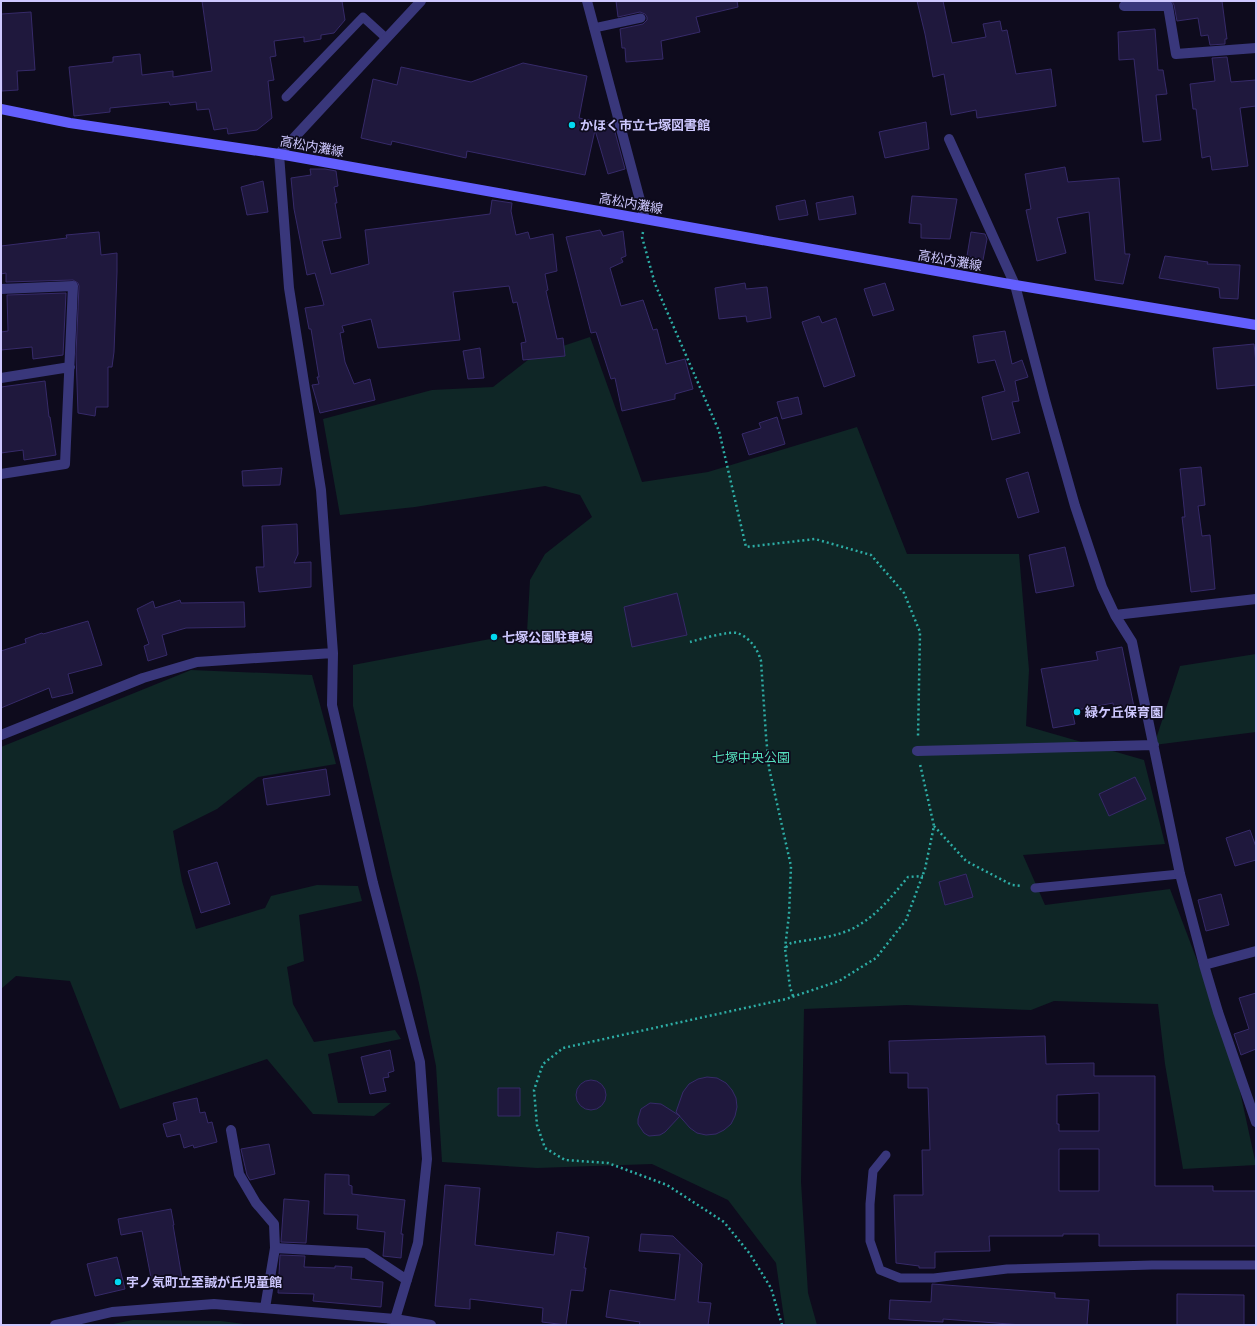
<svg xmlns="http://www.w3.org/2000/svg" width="1257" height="1326" viewBox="0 0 1257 1326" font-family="'Space Grotesk','Noto Sans JP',sans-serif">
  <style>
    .green { fill: #0f2626 }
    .building { fill: #1f183d; stroke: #362a69; fill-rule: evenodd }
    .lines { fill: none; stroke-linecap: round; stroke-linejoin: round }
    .path { stroke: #2dada5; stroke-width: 2.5; stroke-dasharray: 2 3; stroke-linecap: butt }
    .service { stroke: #39377b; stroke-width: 9 }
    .minor { stroke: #39377b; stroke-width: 10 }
    .secondary { stroke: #635ffe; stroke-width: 10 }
    .poi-dot { fill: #02d9f0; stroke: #0e0b1d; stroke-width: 1.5 }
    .labels { text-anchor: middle; stroke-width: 3.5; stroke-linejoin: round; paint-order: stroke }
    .poi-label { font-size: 13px; font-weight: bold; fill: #cec8ff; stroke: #0e0b1d; text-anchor: start }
    .street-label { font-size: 13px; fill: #cec8ff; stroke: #0e0b1d }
    .park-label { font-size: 13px; fill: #5db; stroke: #0e0b1d }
  </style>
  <rect width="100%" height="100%" fill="#0e0b1d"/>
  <path class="green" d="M 590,337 L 642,482 L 708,472 L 857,427 L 907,554 L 1019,554 L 1029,670 L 1026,726 L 1144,760 L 1165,844 L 1023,855 L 1045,905 L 1170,889 L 1231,1050 L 1256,1165 L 1183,1169 L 1165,1064 L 1158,1004 L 1054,1001 L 1031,1010 L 906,1005 L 804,1009 L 801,1182 L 808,1293 L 817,1325 L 785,1325 L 776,1263 L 728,1200 L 652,1164 L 537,1168 L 442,1162 L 436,1066 L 419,983 L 392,876 L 353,706 L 353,665 L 527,632 L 530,580 L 545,554 L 592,517 L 580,495 L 545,486 L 415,507 L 340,515 L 323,419 L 432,390 L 493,387 L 533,356 Z
    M 1256,654 L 1256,732 L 1154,745 L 1180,666 Z
    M 191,670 L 312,675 L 336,764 L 258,777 L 217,809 L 173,831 L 182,881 L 196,929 L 265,908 L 271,896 L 317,885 L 358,886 L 362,901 L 299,915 L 304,961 L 287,967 L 293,1004 L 314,1042 L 395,1030 L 401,1039 L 328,1054 L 338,1103 L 391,1103 L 374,1116 L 313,1114 L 267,1059 L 120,1109 L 70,981 L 16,976 L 1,989 L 1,935 L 2,934 L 1,931 L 1,747 Z
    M 133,1320 L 221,1321 L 252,1325 L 108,1325 Z"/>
  <path class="building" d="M 202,1 L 342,1 L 345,20 L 334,33 L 321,35 L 321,39 L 304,42 L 304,37 L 274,41 L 276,56 L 270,57 L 274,80 L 268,81 L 272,118 L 257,130 L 228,134 L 227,128 L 214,130 L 209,109 L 197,110 L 196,102 L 170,105 L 169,102 L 110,108 L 110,112 L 74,116 L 69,67 L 113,62 L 113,57 L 140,54 L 142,75 L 173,71 L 173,77 L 212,71 Z
    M 616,1 L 737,1 L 738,7 L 696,17 L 700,32 L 661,41 L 663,59 L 626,62 L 625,48 L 622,48 L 620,29 L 643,24 L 647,20 L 647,17 L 645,14 L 640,12 L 618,17 Z
    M 917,1 L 943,1 L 952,43 L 986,37 L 983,24 L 1000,21 L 1002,31 L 1007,30 L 1016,74 L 1051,69 L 1056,106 L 977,118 L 976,110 L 951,115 L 944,74 L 933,77 L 925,34 Z
    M 1172,1 L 1222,1 L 1227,39 L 1225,39 L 1225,44 L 1210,45 L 1208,35 L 1201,36 L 1198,18 L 1177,21 L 1174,5 Z
    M 31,12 L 35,70 L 17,71 L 18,90 L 2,91 L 1,14 Z
    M 1155,29 L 1158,70 L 1163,70 L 1167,94 L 1156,95 L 1161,140 L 1143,142 L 1134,59 L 1119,60 L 1118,32 Z
    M 1227,57 L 1231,82 L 1256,80 L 1256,106 L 1240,108 L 1248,166 L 1212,170 L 1210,156 L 1202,158 L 1196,109 L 1193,109 L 1190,84 L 1215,81 L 1212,58 Z
    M 523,63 L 587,76 L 579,118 L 606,123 L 612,121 L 625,169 L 608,174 L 595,130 L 585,175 L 467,151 L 466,158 L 392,141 L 391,145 L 361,138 L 373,79 L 397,85 L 401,67 L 471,82 Z
    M 926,122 L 929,149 L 885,158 L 879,132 Z
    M 1065,167 L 1068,182 L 1119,178 L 1125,254 L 1130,254 L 1123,284 L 1095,280 L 1089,212 L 1057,218 L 1066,253 L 1037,261 L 1026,210 L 1031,209 L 1025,174 Z
    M 310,169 L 325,169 L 336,171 L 338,186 L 334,187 L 337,203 L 335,203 L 341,238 L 322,241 L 331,274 L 369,264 L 365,230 L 490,214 L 492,200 L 512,203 L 511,211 L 516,235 L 528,232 L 530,239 L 553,234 L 557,271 L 545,274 L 548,290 L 546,291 L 557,339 L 563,338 L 565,356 L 523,360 L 521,343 L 526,342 L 517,302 L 513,303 L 509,286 L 453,292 L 460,340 L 378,348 L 371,319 L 342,326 L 344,332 L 340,333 L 345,362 L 354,384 L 370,379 L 375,400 L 320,413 L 312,385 L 319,384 L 317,377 L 319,377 L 311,329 L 309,329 L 305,308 L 324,305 L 315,273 L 307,275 L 294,209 L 291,178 L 311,175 Z
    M 263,181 L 268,212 L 247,215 L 241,187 Z
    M 853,196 L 856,214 L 819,220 L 816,203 Z
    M 912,196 L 957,199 L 950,239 L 921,238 L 921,224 L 909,223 Z
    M 805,200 L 808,215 L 779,220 L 776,206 Z
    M 600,230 L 603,236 L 623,231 L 626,256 L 621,258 L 623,262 L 610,268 L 621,306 L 643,300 L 653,330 L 657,329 L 666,364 L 685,359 L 693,389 L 675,394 L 675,399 L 622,411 L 615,378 L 611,379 L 596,332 L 591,333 L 566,237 Z
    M 99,232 L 101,255 L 117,253 L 117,272 L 114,352 L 112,367 L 108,367 L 108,407 L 96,407 L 95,416 L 78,413 L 76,354 L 79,286 L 78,283 L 73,280 L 6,282 L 6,273 L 1,274 L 1,246 L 67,238 L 66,235 Z
    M 971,232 L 985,234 L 987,239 L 983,260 L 967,256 Z
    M 1165,256 L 1208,262 L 1207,264 L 1240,265 L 1238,299 L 1220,298 L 1219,288 L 1159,278 Z
    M 745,283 L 746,289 L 767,287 L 771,318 L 747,322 L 746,316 L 719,319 L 715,288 Z
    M 885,283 L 894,310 L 873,316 L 864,289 Z
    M 66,293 L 63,355 L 33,359 L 32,347 L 1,350 L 1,332 L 8,331 L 7,295 Z
    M 819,316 L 822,323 L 836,318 L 855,376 L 824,387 L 802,322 Z
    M 1005,331 L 1012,364 L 1022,360 L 1028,377 L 1015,381 L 1019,401 L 1012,402 L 1020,433 L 992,440 L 982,397 L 1005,391 L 995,360 L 978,363 L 973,336 Z
    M 1254,344 L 1256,363 L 1256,385 L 1217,389 L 1213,348 Z
    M 480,348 L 484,378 L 468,379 L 463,351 Z
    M 45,381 L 49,417 L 50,417 L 56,455 L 24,460 L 23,450 L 1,453 L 1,387 Z
    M 798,397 L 802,414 L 782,419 L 777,402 Z
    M 777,417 L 785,444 L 749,455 L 742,434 L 761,428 L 759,423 Z
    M 1201,467 L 1205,505 L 1198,506 L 1202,536 L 1210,535 L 1215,589 L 1191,592 L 1182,517 L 1185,517 L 1180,469 Z
    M 282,468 L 280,485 L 243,486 L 242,471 Z
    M 1028,472 L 1039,512 L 1018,518 L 1006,479 Z
    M 297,524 L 298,554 L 294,563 L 311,562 L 311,587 L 259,592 L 256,567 L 264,567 L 262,526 Z
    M 1065,547 L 1074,586 L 1036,593 L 1029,555 Z
    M 677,593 L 687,635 L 632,647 L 624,607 Z
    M 180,600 L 181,603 L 244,602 L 245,627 L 186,628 L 162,635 L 167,655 L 148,661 L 144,646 L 149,644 L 137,609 L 153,601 L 155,608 Z
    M 88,621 L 102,665 L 68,674 L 73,693 L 52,698 L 49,688 L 1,708 L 1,651 L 26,643 L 25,639 L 42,633 L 43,634 Z
    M 1122,647 L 1135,712 L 1115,716 L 1113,703 L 1072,711 L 1075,724 L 1053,728 L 1041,669 L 1098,660 L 1096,652 Z
    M 326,769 L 330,795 L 267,805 L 263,779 Z
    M 1135,777 L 1146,799 L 1109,816 L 1099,794 Z
    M 1250,830 L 1256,847 L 1256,860 L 1235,866 L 1226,838 Z
    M 217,862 L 230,904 L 201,913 L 188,871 Z
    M 966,874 L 973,897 L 945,905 L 939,882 Z
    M 1221,894 L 1229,925 L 1206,931 L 1198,900 Z
    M 1256,993 L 1256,1049 L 1241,1055 L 1234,1034 L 1249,1029 L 1239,998 Z
    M 1045,1036 L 1046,1064 L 1094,1063 L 1094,1076 L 1155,1076 L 1155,1186 L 1213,1186 L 1213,1191 L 1256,1191 L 1256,1246 L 1099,1246 L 1099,1234 L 1063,1234 L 1063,1236 L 989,1236 L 990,1251 L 935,1252 L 935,1268 L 919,1268 L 919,1266 L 896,1263 L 894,1195 L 923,1195 L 922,1150 L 930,1150 L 928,1088 L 908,1088 L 908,1073 L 890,1073 L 889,1041 ZM 1099,1093 L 1099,1131 L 1059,1131 L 1059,1124 L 1057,1124 L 1057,1095 ZM 1059,1149 L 1099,1149 L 1099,1191 L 1059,1191 Z
    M 390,1050 L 394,1071 L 388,1073 L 389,1077 L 383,1078 L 386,1091 L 370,1094 L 361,1057 Z
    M 707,1077 L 717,1078 L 726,1083 L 732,1090 L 736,1098 L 737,1107 L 735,1116 L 731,1124 L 724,1130 L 716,1134 L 706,1135 L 697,1133 L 690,1128 L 676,1112 L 683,1092 L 689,1084 L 698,1079 Z
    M576 1095a15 15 0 1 1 30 0a15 15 0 1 1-30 0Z
    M 498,1088 L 520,1088 L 520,1116 L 498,1116 Z
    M 197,1098 L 200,1113 L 205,1112 L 208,1123 L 212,1122 L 217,1142 L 194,1148 L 193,1145 L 184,1148 L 180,1134 L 167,1137 L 163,1124 L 177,1120 L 173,1103 Z
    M 650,1103 L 661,1104 L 680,1116 L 665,1132 L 660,1135 L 649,1136 L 644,1133 L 638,1124 L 638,1119 L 641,1109 Z
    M 269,1144 L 275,1174 L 250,1180 L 247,1175 L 241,1149 Z
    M 325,1174 L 349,1175 L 349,1185 L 352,1186 L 352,1194 L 405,1200 L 401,1234 L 403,1234 L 401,1258 L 383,1256 L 385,1232 L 357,1229 L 358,1215 L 324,1214 Z
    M 445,1185 L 480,1188 L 475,1245 L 554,1255 L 557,1232 L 589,1237 L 584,1268 L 586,1268 L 583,1291 L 571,1290 L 566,1325 L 542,1322 L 543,1308 L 470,1299 L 470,1309 L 435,1306 Z
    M 284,1199 L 309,1201 L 306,1243 L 281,1242 Z
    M 171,1209 L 174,1225 L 173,1225 L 182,1278 L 152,1283 L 142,1231 L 121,1235 L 118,1219 Z
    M 641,1234 L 673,1236 L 702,1264 L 698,1302 L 711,1303 L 708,1325 L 639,1325 L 640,1322 L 606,1317 L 610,1290 L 675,1300 L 680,1254 L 639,1251 Z
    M 280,1255 L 305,1256 L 304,1267 L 335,1268 L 335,1266 L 352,1267 L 351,1279 L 383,1282 L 381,1307 L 313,1301 L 314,1294 L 278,1293 Z
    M 117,1257 L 125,1289 L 95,1296 L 87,1264 Z
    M 932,1284 L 1055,1293 L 1055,1298 L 1089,1300 L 1087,1325 L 1022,1325 L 943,1319 L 943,1322 L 889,1319 L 890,1300 L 931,1302 Z
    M 1177,1294 L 1244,1295 L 1244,1325 L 1177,1325 Z"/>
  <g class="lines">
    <path class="path" d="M 643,232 L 642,237 L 655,284 L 719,431 L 746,547 L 815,539 L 871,555 L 904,593 L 920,632 L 918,737
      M 690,642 C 700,639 729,631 737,633 C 750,637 758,650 761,661 L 766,736 L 769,768 L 791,866 L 789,915 L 785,948
      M 934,826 L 966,861 L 1012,885 L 1022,886
      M 793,996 L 790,987 L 785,948 L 791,943 C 812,939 841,937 859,925 C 879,913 893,895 908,877 L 923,876
      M 782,1325 L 771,1288 L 750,1254 L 724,1222 L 667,1185 L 608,1163 L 565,1160 L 545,1148 L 537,1125 L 534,1090 L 543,1064 L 563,1048 L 786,999 L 839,981 L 876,958 L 906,920 L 925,869 L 934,826 L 920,764"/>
    <path class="service" d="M 594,28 L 641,18
      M 286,97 L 363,17 L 386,38
      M 1035,888 L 1180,874
      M 886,1155 L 873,1171 L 870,1204 L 870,1241 L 880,1270 L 900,1278 L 934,1278 L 1007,1269 L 1152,1265 L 1256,1265"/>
    <path class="minor" d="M 587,1 L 645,219
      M 1124,6 L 1168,6 L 1176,54 L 1256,48
      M 949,139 L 1015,285 L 1045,400 L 1075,506 L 1102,587 L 1115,615 L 1132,642 L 1180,874 L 1204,965 L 1218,1012 L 1256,1122
      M 1,289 L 73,286 L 65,464 L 1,474
      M 1,378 L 70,367
      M 1115,615 L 1256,599
      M 1,735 L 143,678 L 197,662 L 333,653
      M 917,751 L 1154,745
      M 1204,965 L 1256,951
      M 231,1130 L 239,1174 L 256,1203 L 274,1224 L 275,1248
      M 265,1308 L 275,1248 L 366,1253 L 407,1280
      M 55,1325 L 112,1312 L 214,1304 L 395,1319 L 431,1325
      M 392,1325 L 395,1319 L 418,1243 L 427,1159 L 420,1062 L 373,883 L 332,705 L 333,653 L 321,490 L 289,288 L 279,154 L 421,1"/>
    <path class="secondary" d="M 1,109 L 70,123 L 279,154 L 1015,285 L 1256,325"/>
  </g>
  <g class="poi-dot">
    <circle cx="572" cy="125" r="4"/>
    <circle cx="494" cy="637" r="4"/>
    <circle cx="1077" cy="712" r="4"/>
    <circle cx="118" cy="1282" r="4"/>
  </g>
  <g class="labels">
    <g class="poi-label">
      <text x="580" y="130">かほく市立七塚図書館</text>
      <text x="502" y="642">七塚公園駐車場</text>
      <text x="1085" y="717">緑ケ丘保育園</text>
      <text x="126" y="1287">宇ノ気町立至誠が丘児童館</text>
    </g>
    <g class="street-label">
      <text transform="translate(312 146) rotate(10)" y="5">高松内灘線</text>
      <text transform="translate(631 203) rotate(10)" y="5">高松内灘線</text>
      <text transform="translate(950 260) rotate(10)" y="5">高松内灘線</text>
    </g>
    <g class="park-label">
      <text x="751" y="762">七塚中央公園</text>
    </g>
  </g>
  <rect width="1257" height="1326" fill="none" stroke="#cec8ff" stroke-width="4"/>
</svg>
